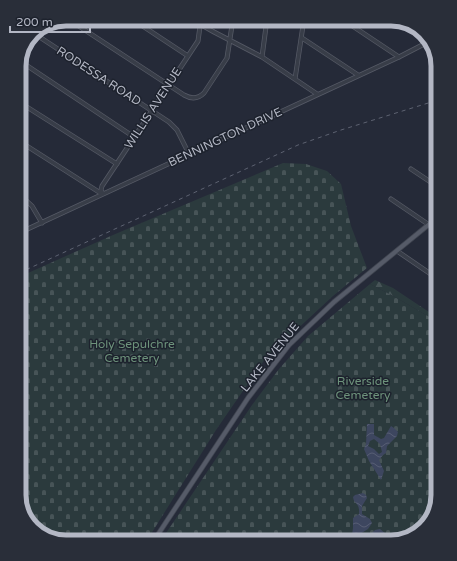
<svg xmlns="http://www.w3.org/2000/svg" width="457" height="561" viewBox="0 0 457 561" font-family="'Varela Round',sans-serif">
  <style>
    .forest { fill: url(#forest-firs) }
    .cemetery { fill: url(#cemetery-stones) }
    .water { fill: url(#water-waves); fill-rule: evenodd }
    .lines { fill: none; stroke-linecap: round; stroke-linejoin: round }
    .minor-casing { stroke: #565a66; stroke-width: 5 }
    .major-casing { stroke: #414651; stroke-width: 5.5 }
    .minor { stroke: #383d48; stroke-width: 3.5 }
    .major { stroke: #565b68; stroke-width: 4 }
    .rail { stroke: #5d6271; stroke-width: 1; stroke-dasharray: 4 4; stroke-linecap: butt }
    .labels { text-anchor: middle; stroke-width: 3; stroke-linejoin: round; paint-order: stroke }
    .street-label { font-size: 12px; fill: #b3b7c4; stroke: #1d222d }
    .park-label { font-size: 12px; fill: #6d927b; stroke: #1d222d }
    .rim { fill: none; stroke: #b3b7c4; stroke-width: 5 }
  </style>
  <defs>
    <pattern id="forest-firs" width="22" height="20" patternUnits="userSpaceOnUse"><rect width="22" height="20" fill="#2b3a3d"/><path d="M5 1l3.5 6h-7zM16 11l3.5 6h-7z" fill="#475457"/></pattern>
    <pattern id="cemetery-stones" width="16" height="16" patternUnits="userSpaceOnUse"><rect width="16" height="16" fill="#2b3a3d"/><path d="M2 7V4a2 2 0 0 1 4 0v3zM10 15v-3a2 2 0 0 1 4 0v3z" fill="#475457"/></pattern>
    <pattern id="water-waves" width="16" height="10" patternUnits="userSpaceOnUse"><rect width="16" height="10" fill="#3d465f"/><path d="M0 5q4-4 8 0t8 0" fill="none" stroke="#575e74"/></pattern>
  </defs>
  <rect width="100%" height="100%" fill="#252a38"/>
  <path class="forest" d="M 375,280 L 393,288 L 438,318 L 438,322 L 395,297 L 370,284 Z"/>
  <path class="cemetery" d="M 283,163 L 306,164 L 327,171 L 341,184 L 351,226 L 367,268 L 333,296 L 265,359 L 216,430 L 146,542 L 64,542 L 27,521 L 19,495 L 19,277 L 113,235 Z
    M 370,284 L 395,297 L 438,322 L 438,495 L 432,518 L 417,534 L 391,542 L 160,542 L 252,405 L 279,369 L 308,336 Z"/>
  <path class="water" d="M 367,424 L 374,424 L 374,435 L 381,439 L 384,438 L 391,426 L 394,428 L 398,432 L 397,436 L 387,446 L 386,453 L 383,455 L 379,460 L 384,471 L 381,480 L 369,461 L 364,449 L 366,444 ZM 374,439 L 380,444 L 382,452 L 379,454 L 374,449 L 368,446 L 370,441 Z
    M 363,493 L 366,495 L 367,498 L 362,506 L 362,514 L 370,519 L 372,523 L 368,529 L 360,534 L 358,542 L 351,542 L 353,528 L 353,518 L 359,514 C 360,502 354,505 353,497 L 355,495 Z
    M 380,529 L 386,534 L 387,539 L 386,542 L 371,542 L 372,533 L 375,530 Z"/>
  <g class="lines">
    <defs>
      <path id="minor" d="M 68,19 L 184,95 C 191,99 198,99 204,93 L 227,58 L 233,19
        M 132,19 L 188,56
        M 191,19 L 214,32 L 262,57 L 317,94
        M 342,19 L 399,57
        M 38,36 L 169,122 L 177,130 L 189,154
        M 302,38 L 358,75
        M 262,57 L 267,19
        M 20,61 L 134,137
        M 295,79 L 304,19
        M 19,102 L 117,164
        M 432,139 L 438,143
        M 19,141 L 102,194
        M 411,169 L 438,187
        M 19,194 L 32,206 L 42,223
        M 103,194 L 101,190 L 102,186 L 198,41 L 201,19
        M 391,199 L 438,231
        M 19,233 L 399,57 L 430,41
        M 397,251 L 438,279"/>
      <path id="major" d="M 19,63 L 43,28
        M 153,542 L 248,398 L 289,345 L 334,302 L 438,217"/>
    </defs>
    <use href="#minor" class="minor-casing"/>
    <use href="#major" class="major-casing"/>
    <use href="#minor" class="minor"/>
    <use href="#major" class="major"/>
    <path class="rail" d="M 19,273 L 298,145 L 341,130 L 438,100"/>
  </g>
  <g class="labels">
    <g class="street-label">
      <text transform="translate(99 76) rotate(33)" y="4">RODESSA ROAD</text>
      <text transform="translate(153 108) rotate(-57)" y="4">WILLIS AVENUE</text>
      <text transform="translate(225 137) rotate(-25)" y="4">BENNINGTON DRIVE</text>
      <text transform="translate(270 357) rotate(-51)" y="4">LAKE AVENUE</text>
    </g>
    <g class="park-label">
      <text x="132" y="348">Holy Sepulchre<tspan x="132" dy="14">Cemetery</tspan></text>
      <text x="363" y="385">Riverside<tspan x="363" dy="14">Cemetery</tspan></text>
    </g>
  </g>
  <path d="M0 0H457V561H0ZM66 26H391A40 40 0 0 1 431 66V495A40 40 0 0 1 391 535H66A40 40 0 0 1 26 495V66A40 40 0 0 1 66 26Z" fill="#292e39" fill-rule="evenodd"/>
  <path class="rim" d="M66 26H391A40 40 0 0 1 431 66V495A40 40 0 0 1 391 535H66A40 40 0 0 1 26 495V66A40 40 0 0 1 66 26Z"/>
  <path d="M10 26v6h80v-6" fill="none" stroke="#b3b7c4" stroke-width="2"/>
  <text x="16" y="26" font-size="12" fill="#b3b7c4" stroke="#1d222d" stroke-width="3" paint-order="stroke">200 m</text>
</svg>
